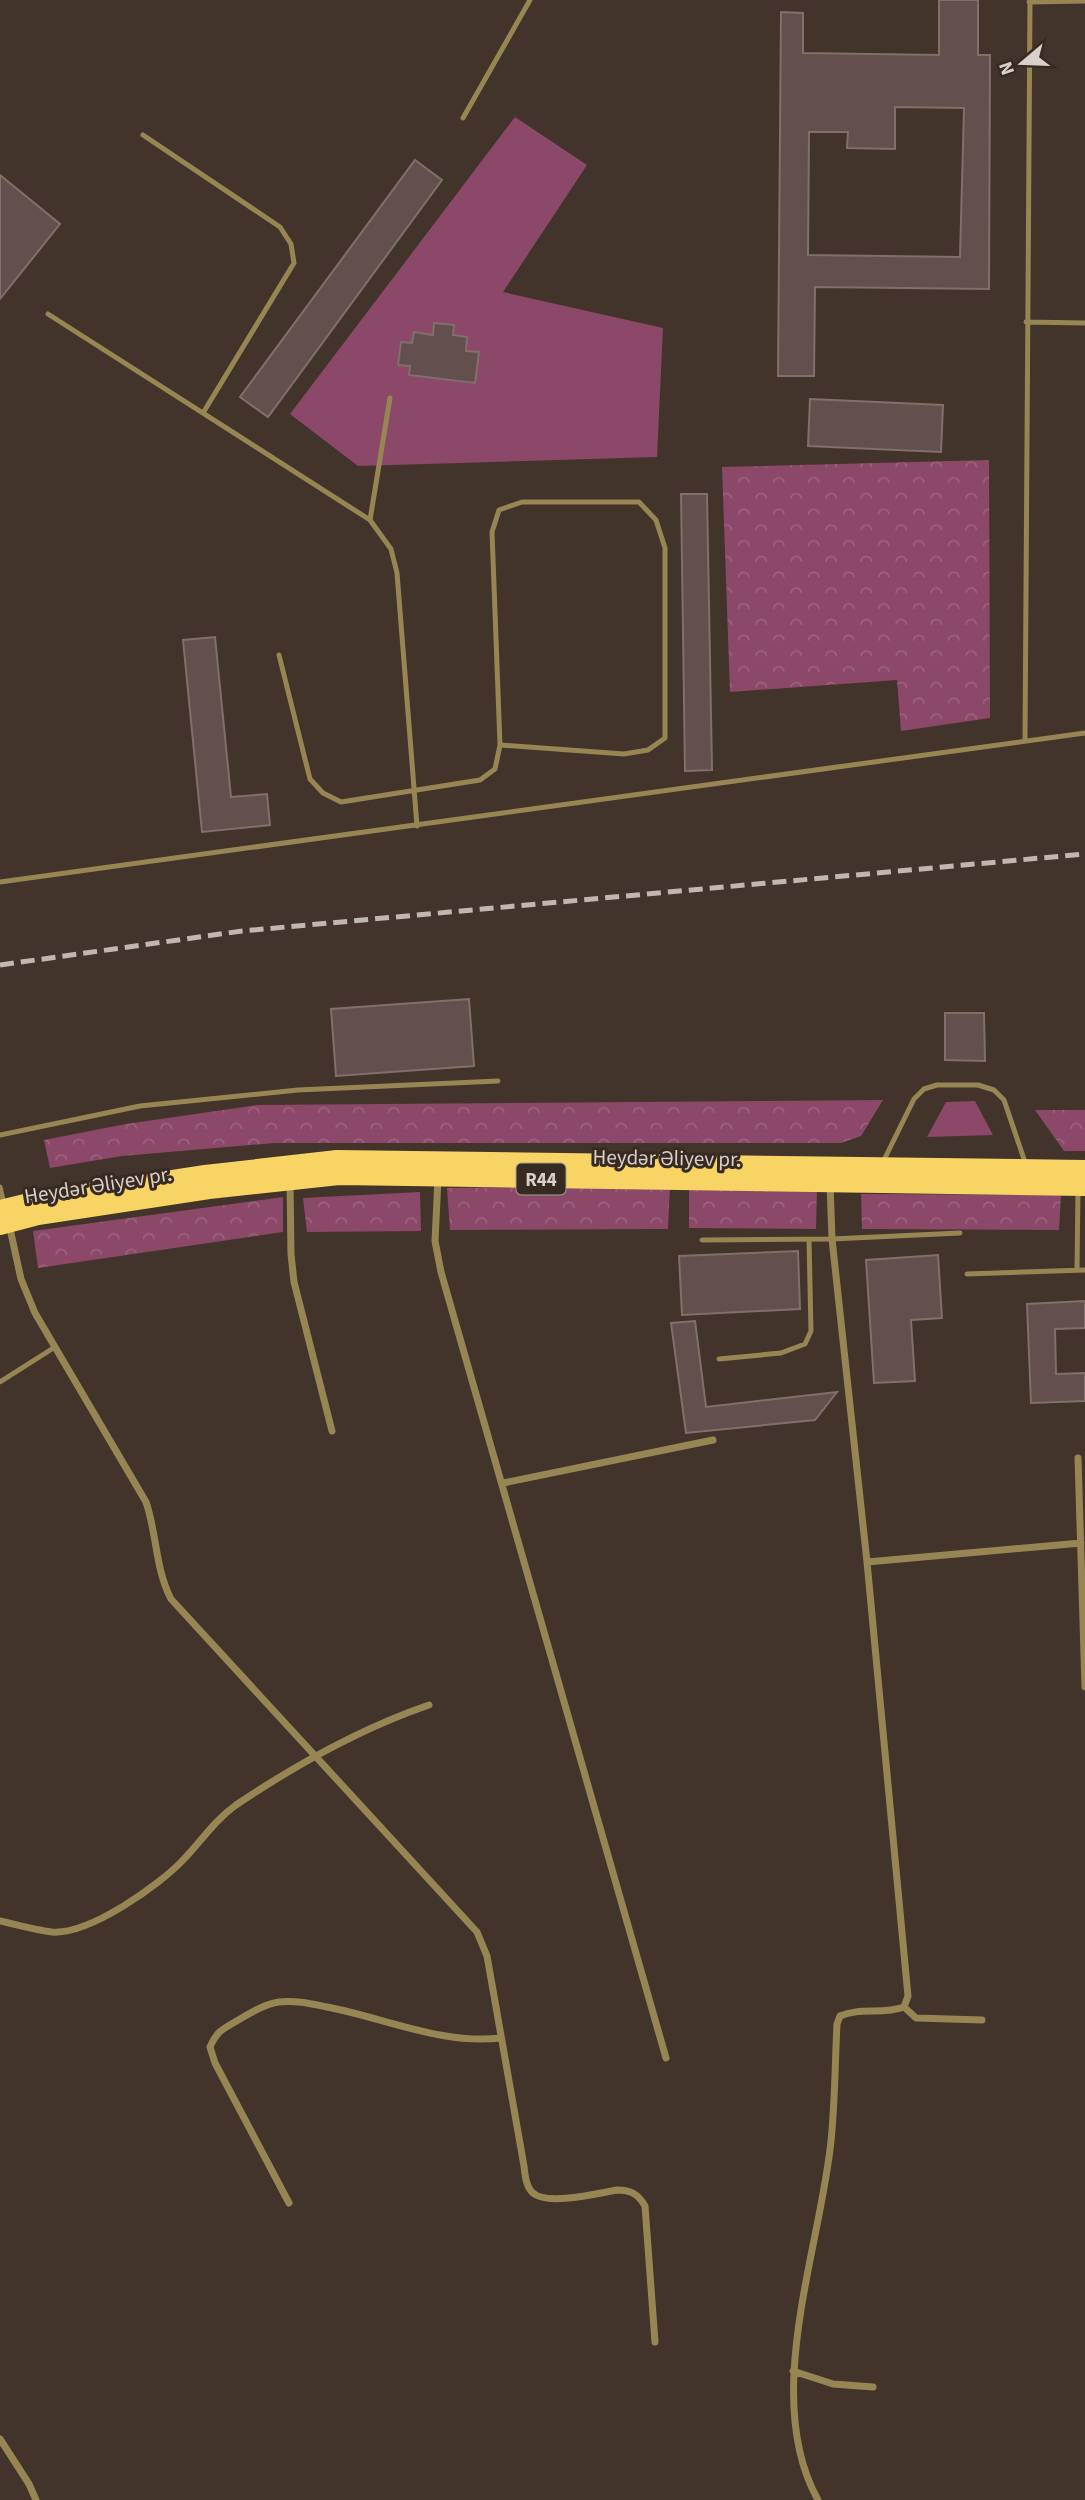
<svg xmlns="http://www.w3.org/2000/svg" width="1085" height="2500" viewBox="0 0 1085 2500" font-family="'Source Sans 3',sans-serif">
  <style>
    .grass { fill: #8c4869 }
    .forest { fill: url(#forest-crowns) }
    .building { fill: #63504e; stroke: #826e6c; stroke-width: 2; fill-rule: evenodd }
    .lines { fill: none; stroke-linecap: round; stroke-linejoin: round }
    .lane { stroke: #978653; stroke-width: 5 }
    .street { stroke: #978653; stroke-width: 7 }
    .primary { stroke: #f7d464; stroke-width: 18 }
    .rail { stroke: #c0b7b0; stroke-width: 5; stroke-dasharray: 14 7; stroke-linecap: butt }
    .labels { text-anchor: middle; stroke-width: 6; stroke-linejoin: round; paint-order: stroke }
    .shield { fill: #372a20; stroke: #a89e96; stroke-width: 2 }
    .shield-label { font-size: 19px; font-weight: bold; fill: #d8d0c9 }
    .street-label { font-size: 21px; fill: #d8d0c9; stroke: #372a20 }
  </style>
  <defs>
    <pattern id="forest-crowns" width="20" height="18" patternUnits="userSpaceOnUse" patternTransform="scale(1.75)"><rect width="20" height="18" fill="#8c4869"/><path d="M2 6a3 3 0 1 1 6 0M12 15a3 3 0 1 1 6 0" fill="none" stroke="#9b617d"/></pattern>
  </defs>
  <rect width="100%" height="100%" fill="#42342a"/>
  <path class="grass" d="M 515,117 L 587,165 L 503,292 L 663,328 L 657,457 L 358,466 L 290,414 Z
    M 975,1101 L 993,1135 L 927,1137 L 946,1102 Z"/>
  <path class="forest" d="M 989,460 L 990,718 L 901,731 L 897,680 L 730,692 L 722,467 Z
    M 883,1100 L 861,1136 L 841,1143 L 275,1143 L 122,1156 L 50,1168 L 44,1140 L 126,1124 L 257,1105 Z
    M 1035,1110 L 1085,1110 L 1085,1151 L 1064,1151 Z
    M 670,1185 L 668,1229 L 450,1230 L 447,1188 Z
    M 689,1185 L 817,1187 L 816,1229 L 689,1228 Z
    M 420,1192 L 421,1231 L 307,1232 L 303,1198 Z
    M 861,1194 L 1061,1195 L 1059,1230 L 862,1229 Z
    M 283,1197 L 283,1232 L 38,1268 L 33,1231 Z"/>
  <path class="building" d="M 939,0 L 978,0 L 978,55 L 990,55 L 989,289 L 815,287 L 814,376 L 778,376 L 781,12 L 803,13 L 803,53 L 939,55 ZM 895,107 L 964,108 L 960,257 L 808,255 L 809,132 L 848,132 L 847,148 L 895,149 Z
    M 415,160 L 442,180 L 268,417 L 240,397 Z
    M 0,175 L 60,224 L 0,299 Z
    M 434,323 L 454,325 L 453,335 L 467,337 L 466,351 L 479,352 L 475,383 L 409,375 L 410,366 L 398,365 L 401,342 L 412,343 L 414,332 L 433,335 Z
    M 810,399 L 943,405 L 941,452 L 808,446 Z
    M 681,494 L 707,494 L 712,770 L 685,771 Z
    M 215,637 L 231,797 L 267,794 L 270,825 L 202,832 L 183,640 Z
    M 469,999 L 474,1066 L 336,1076 L 331,1009 Z
    M 945,1013 L 984,1013 L 985,1061 L 945,1060 Z
    M 798,1251 L 800,1309 L 682,1315 L 679,1256 Z
    M 938,1255 L 942,1318 L 911,1320 L 915,1381 L 874,1383 L 866,1260 Z
    M 1085,1301 L 1085,1328 L 1055,1329 L 1056,1374 L 1085,1373 L 1085,1401 L 1031,1403 L 1027,1304 Z
    M 695,1321 L 706,1407 L 837,1392 L 815,1420 L 686,1433 L 671,1323 Z"/>
  <g class="lines">
    <path class="lane" d="M 1029,2 L 1085,1
      M 463,118 L 530,0
      M 143,135 L 280,227 L 291,244 L 294,263 L 203,413
      M 48,314 L 370,520 L 391,549 L 397,573 L 417,826
      M 1026,322 L 1085,323
      M 370,520 L 390,398
      M 279,655 L 310,779 L 323,793 L 341,802 L 480,780 L 495,769 L 500,745 L 492,532 L 499,510 L 522,502 L 639,502 L 656,520 L 665,548 L 665,738 L 648,750 L 624,754 L 500,745
      M 1025,740 L 1030,0
      M 0,882 L 1085,733
      M 0,1135 L 140,1106 L 298,1090 L 498,1081
      M 883,1162 L 914,1099 L 924,1089 L 937,1085 L 978,1085 L 994,1090 L 1004,1100 L 1026,1165
      M 0,1187 L 4,1204
      M 702,1240 L 832,1239 L 960,1233
      M 1077,1270 L 1078,1190
      M 967,1274 L 1085,1270
      M 719,1359 L 781,1353 L 805,1344 L 811,1331 L 809,1239
      M 0,1382 L 55,1347"/>
    <path class="street" d="M 438,1178 L 435,1241 L 441,1272 L 666,2058
      M 290,1182 L 291,1254 L 294,1282 L 332,1431
      M 9,1224 L 21,1279 L 35,1313 L 146,1502 C 157,1534 155,1568 171,1599 L 477,1932 L 487,1956 L 524,2166 C 525,2175 526,2187 533,2193 C 547,2206 599,2193 617,2190 C 631,2190 638,2194 645,2206 L 655,2342
      M 1078,1458 L 1085,1687
      M 503,1483 L 713,1440
      M 867,1562 L 1081,1543
      M 0,1921 C 17,1925 35,1930 52,1932 C 89,1935 160,1885 184,1859 C 202,1840 215,1820 236,1805 C 297,1764 359,1729 429,1705
      M 904,2007 L 916,2018 L 982,2020
      M 289,2203 L 215,2063 L 210,2047 C 217,2030 225,2028 240,2019 C 252,2012 265,2004 279,2002 C 295,2000 312,2004 327,2007 C 385,2018 442,2045 501,2038
      M 793,2371 L 833,2384 L 873,2387
      M 0,2439 L 29,2484 L 36,2500
      M 818,2500 C 761,2398 820,2250 831,2141 C 835,2102 835,2063 837,2024 L 840,2016 C 860,2007 883,2015 904,2007 L 908,1996 L 867,1562 L 832,1239 L 830,1184"/>
    <path class="primary" d="M 0,1209 L 37,1200 L 205,1174 L 337,1159 L 1085,1169
      M 0,1226 L 38,1216 L 209,1190 L 339,1176 L 1085,1187"/>
    <path class="rail" d="M 0,965 L 242,931 L 1085,854"/>
  </g>
  <g class="labels">
    <rect class="shield" x="516.5" y="1163.5" width="49" height="31" rx="5"/>
    <g class="shield-label">
      <text x="541" y="1186">R44</text>
    </g>
    <g class="street-label">
      <text transform="translate(667 1158) rotate(1)" y="7">Heydər Əliyev pr.</text>
      <text transform="translate(98 1185) rotate(-9)" y="7">Heydər Əliyev pr.</text>
    </g>
  </g>
  <g transform="translate(1022 63) rotate(251)" stroke="#372a20" stroke-width="5" paint-order="stroke">
  <path d="M0-5L12 26L0 18L-12 26Z" fill="#d8d0c9"/>
  <text y="-10" font-size="19" font-weight="bold" text-anchor="middle" fill="#d8d0c9">N</text>
  </g>
</svg>
